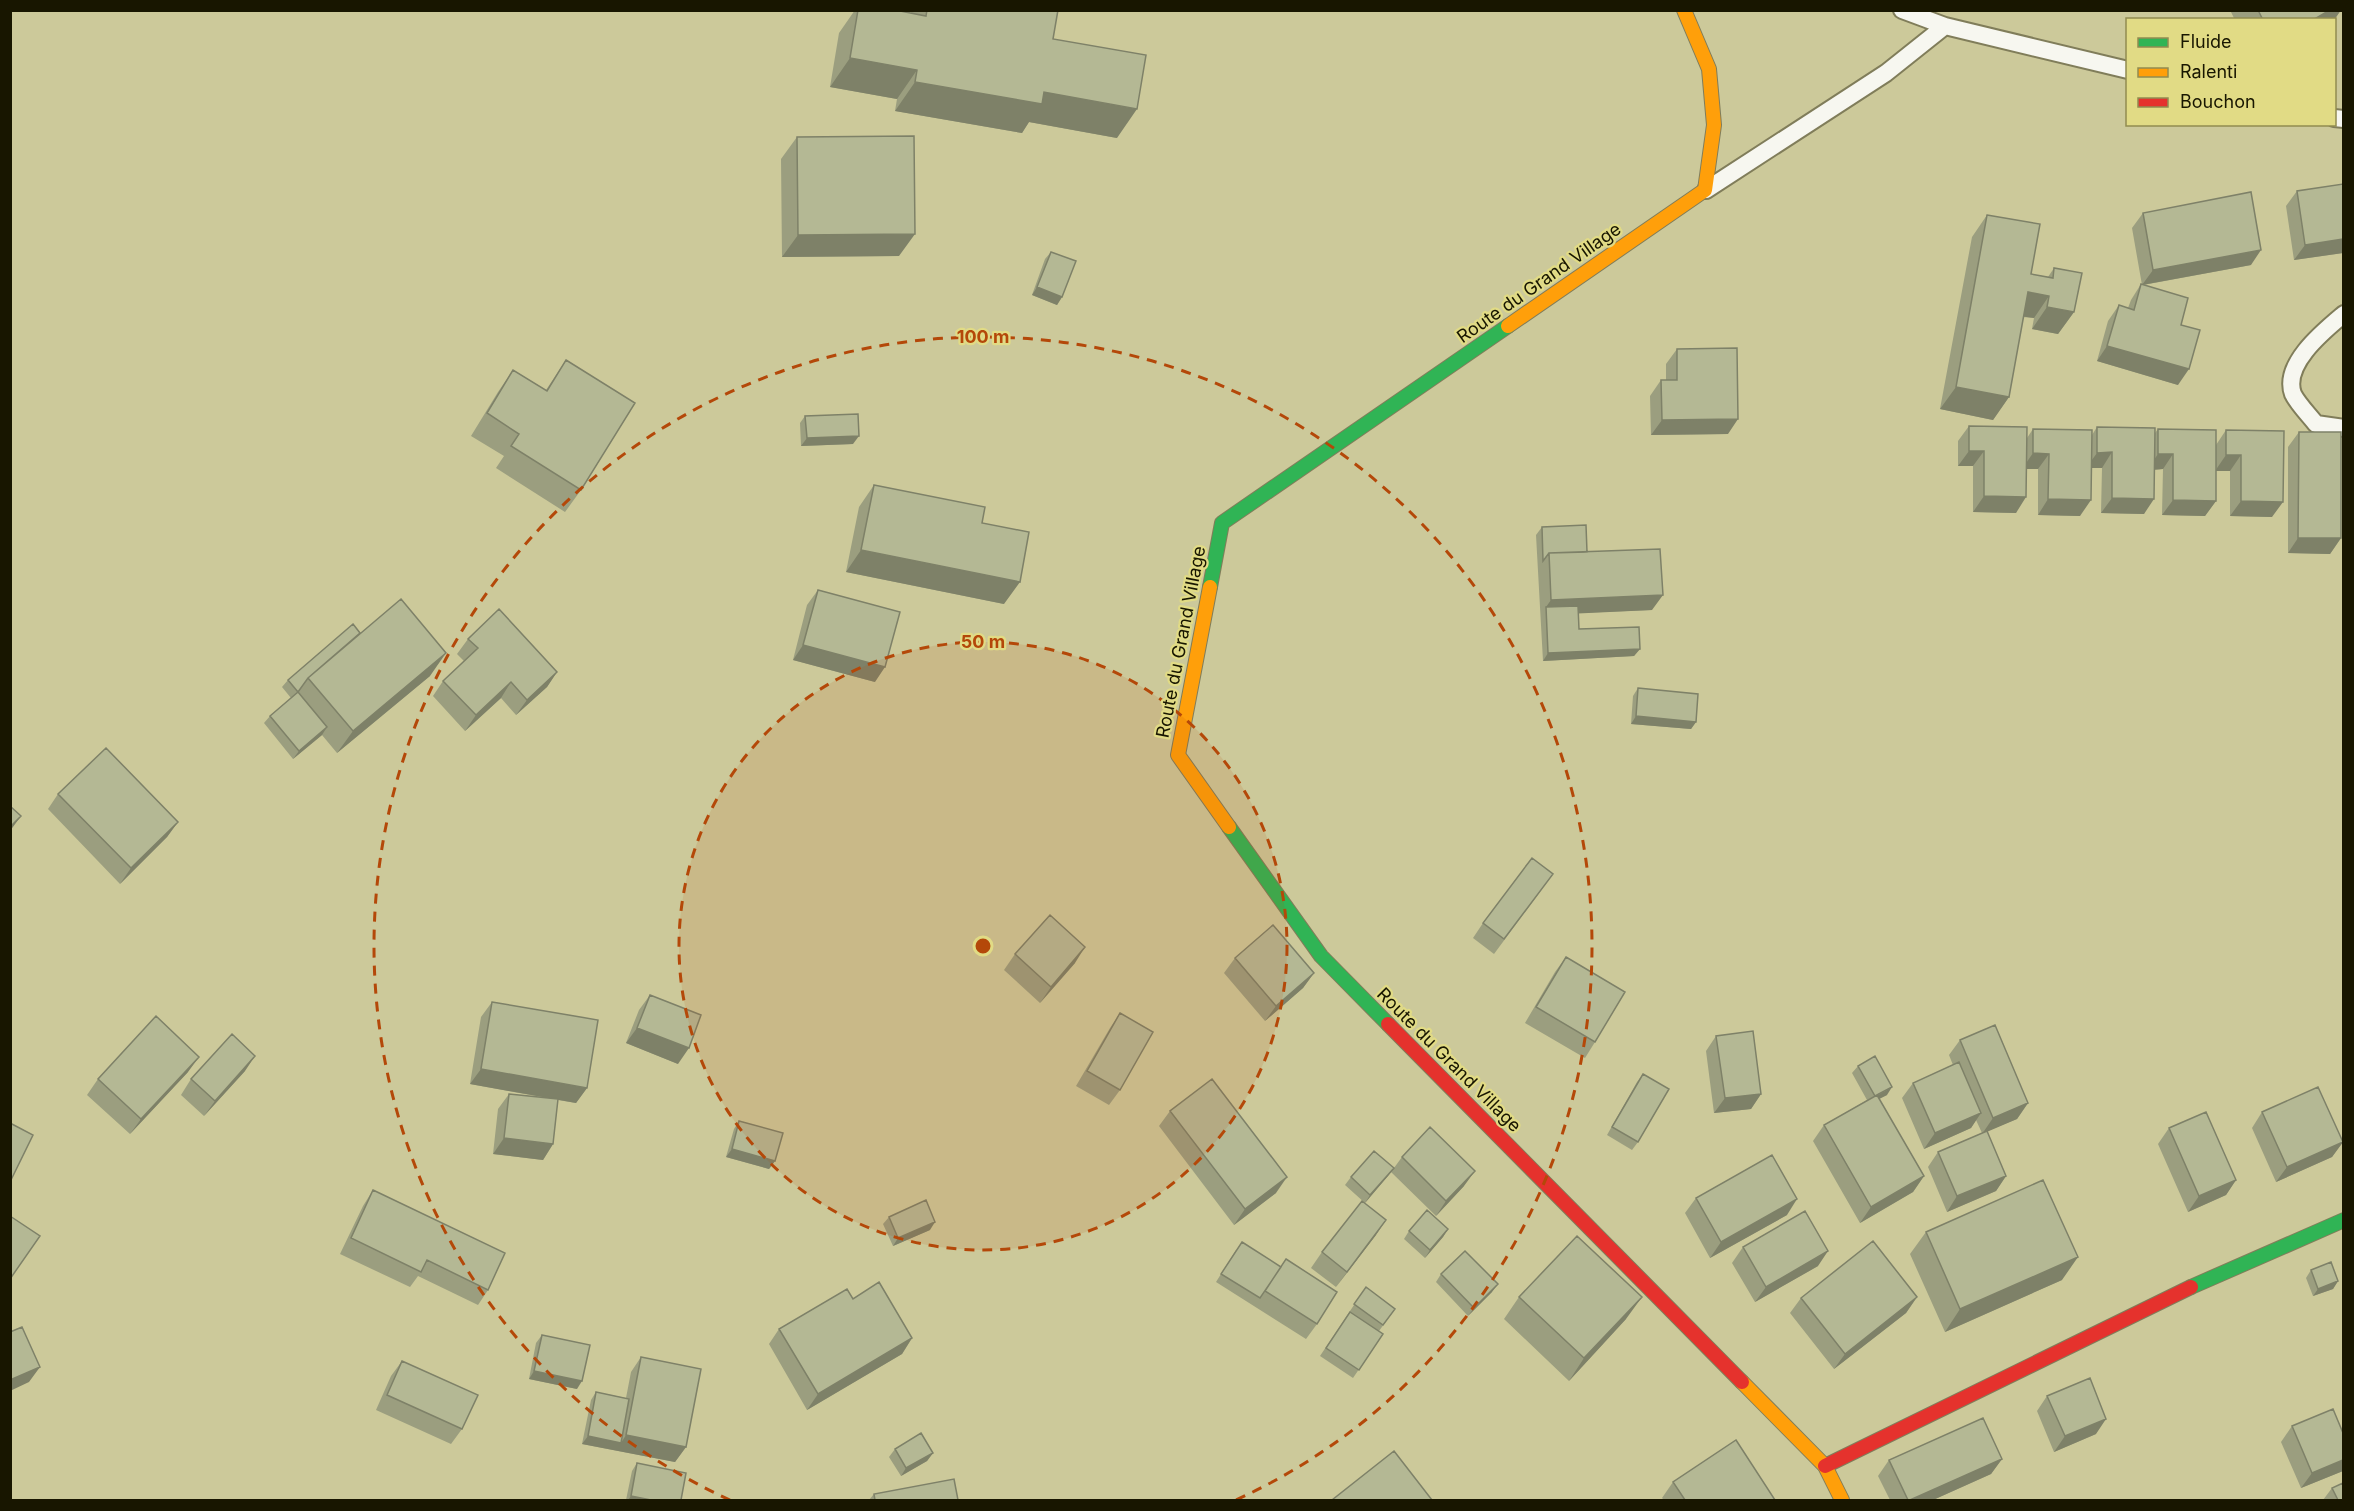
<svg xmlns="http://www.w3.org/2000/svg" width="2354" height="1511" viewBox="0 0 2354 1511" font-family="Inter,sans-serif">
  <style>
    .lines { fill: none; stroke-linecap: round; stroke-linejoin: round }
    .lane-casing { stroke: #807d5a; stroke-width: 20 }
    .fast-casing { stroke: #807d5a; stroke-width: 16 }
    .slow-casing { stroke: #807d5a; stroke-width: 16 }
    .jam-casing { stroke: #807d5a; stroke-width: 16 }
    .lane { stroke: #f7f7f0; stroke-width: 16 }
    .fast { stroke: #30b455; stroke-width: 14 }
    .slow { stroke: #ff9f0a; stroke-width: 14 }
    .jam { stroke: #e5322d; stroke-width: 14 }
    .wall { fill: #9b9e7f }
    .shaded-wall { fill: #7e8168 }
    .building { fill: #b4b894; stroke: #7e8168; stroke-width: 1.5 }
    .ring { fill: none; stroke: #b44809; stroke-width: 3; stroke-dasharray: 10 8 }
    .labels { text-anchor: middle; stroke-width: 4.5; stroke-linejoin: round; paint-order: stroke }
    .street-label { font-size: 18px; fill: #181600; stroke: #e1db85 }
    .centre { fill: #b44809; stroke: #e1db85; stroke-width: 3 }
    .ring-label { font-size: 18px; text-anchor: middle; font-weight: bold; fill: #b44809; stroke: #e1db85; stroke-width: 4.5; stroke-linejoin: round; paint-order: stroke }
  </style>
  <rect width="100%" height="100%" fill="#ccc99a"/>
  <g class="lines">
    <defs>
      <path id="lane" d="M 1902,10 L 1945,26
        M 2334,118 L 2344,119
        M 1706,190 L 1886,73 L 1945,26 L 2128,70
        M 2344,314 C 2325,330 2282,364 2293,394 C 2298,404 2309,415 2316,424 L 2344,428"/>
      <path id="fast" d="M 1210,587 L 1222,523 L 1508,326
        M 1229,827 L 1321,956 L 1388,1024
        M 2191,1287 L 2344,1220"/>
      <path id="slow" d="M 1508,326 L 1705,190 L 1714,125 L 1709,69 L 1684,10
        M 1210,587 L 1178,755 L 1229,827
        M 1742,1382 L 1825,1466 L 1842,1500"/>
      <path id="jam" d="M 1388,1024 L 1742,1382
        M 1825,1466 L 2191,1287"/>
    </defs>
    <use href="#lane" class="lane-casing"/>
    <use href="#fast" class="fast-casing"/>
    <use href="#slow" class="slow-casing"/>
    <use href="#jam" class="jam-casing"/>
    <use href="#lane" class="lane"/>
    <use href="#fast" class="fast"/>
    <use href="#slow" class="slow"/>
    <use href="#jam" class="jam"/>
  </g>
  <path class="wall" d="M 855,10 L 895,10 L 911,13 L 912,10 L 1058,10 L 1053,39 L 1117,138 L 1029,122 L 1022,133 L 895,111 L 897,99 L 830,87 L 839,33 Z
    M 2230,10 L 2341,10 L 2334,20 L 2235,20 Z
    M 797,137 L 899,256 L 782,257 L 781,159 Z
    M 2297,191 L 2343,253 L 2294,260 L 2286,206 Z
    M 2143,213 L 2251,265 L 2143,285 L 2181,325 L 2178,385 L 2097,361 L 2108,321 L 2119,305 L 2128,308 L 2131,300 L 2141,284 L 2142,285 L 2132,228 Z
    M 1987,215 L 2031,274 L 2048,277 L 2054,268 L 2074,312 L 2058,334 L 2032,329 L 2034,318 L 2023,317 L 2009,397 L 1993,420 L 1940,409 L 1972,237 Z
    M 1051,252 L 1062,297 L 1057,305 L 1032,295 L 1045,259 Z
    M 1677,349 L 1728,434 L 1651,435 L 1650,396 L 1661,380 L 1666,380 L 1666,364 Z
    M 566,360 L 581,490 L 565,512 L 496,468 L 504,456 L 471,436 L 498,392 L 513,370 L 546,390 Z
    M 805,416 L 853,444 L 801,446 L 800,423 Z
    M 1969,426 L 2027,438 L 2033,429 L 2092,435 L 2097,427 L 2155,433 L 2158,429 L 2216,445 L 2226,430 L 2284,431 L 2272,517 L 2230,516 L 2230,471 L 2216,471 L 2216,501 L 2205,516 L 2162,515 L 2163,469 L 2155,470 L 2144,514 L 2101,513 L 2102,468 L 2091,468 L 2080,516 L 2038,515 L 2038,469 L 2027,469 L 2016,513 L 1973,512 L 1973,466 L 1958,466 L 1958,441 Z
    M 2299,432 L 2341,538 L 2330,554 L 2288,553 L 2288,447 Z
    M 874,485 L 982,523 L 1004,604 L 846,572 L 859,507 Z
    M 1542,527 L 1587,552 L 1652,610 L 1578,613 L 1579,629 L 1640,649 L 1634,656 L 1543,661 L 1536,535 Z
    M 818,590 L 875,682 L 793,660 L 807,605 Z
    M 360,633 L 430,676 L 337,753 L 322,735 L 293,759 L 264,723 L 270,716 L 291,698 L 282,687 L 288,680 Z
    M 468,639 L 557,672 L 547,687 L 516,715 L 501,698 L 465,731 L 433,696 L 443,681 L 464,661 L 457,654 Z
    M 1638,688 L 1696,722 L 1691,729 L 1631,724 L 1633,696 Z
    M 58,794 L 178,822 L 167,837 L 120,884 L 48,809 Z
    M 1542,889 L 1494,954 L 1473,938 L 1483,923 Z
    M 1015,954 L 1075,963 L 1040,1003 L 1004,970 Z
    M 1566,957 L 1595,1042 L 1585,1058 L 1525,1023 L 1555,972 Z
    M 1235,958 L 1314,973 L 1303,988 L 1265,1021 L 1224,973 Z
    M 650,995 L 678,1064 L 626,1043 L 639,1010 Z
    M 492,1002 L 587,1088 L 576,1103 L 558,1100 L 553,1144 L 543,1160 L 493,1154 L 498,1109 L 509,1094 L 547,1098 L 470,1084 L 481,1017 Z
    M 1120,1013 L 1120,1090 L 1109,1105 L 1076,1086 L 1110,1028 Z
    M 1716,1036 L 1761,1094 L 1751,1109 L 1714,1113 L 1706,1051 Z
    M 1960,1040 L 2028,1103 L 2017,1119 L 1987,1131 L 2006,1176 L 1996,1191 L 1947,1212 L 1928,1167 L 1938,1152 L 1982,1133 L 1976,1120 L 1971,1128 L 1924,1149 L 1902,1098 L 1913,1083 L 1953,1065 L 1949,1055 Z
    M 1858,1066 L 1887,1095 L 1879,1099 L 1924,1176 L 1913,1192 L 1860,1223 L 1813,1141 L 1824,1125 L 1867,1100 L 1852,1073 Z
    M 245,1071 L 204,1116 L 181,1095 L 191,1079 Z
    M 188,1072 L 130,1134 L 87,1095 L 98,1079 Z
    M 1643,1074 L 1638,1142 L 1632,1150 L 1607,1135 L 1637,1082 Z
    M 1170,1111 L 1276,1193 L 1234,1225 L 1159,1126 Z
    M 2262,1112 L 2343,1142 L 2332,1157 L 2276,1182 L 2252,1128 Z
    M 739,1121 L 775,1161 L 769,1169 L 726,1157 L 734,1129 Z
    M 2169,1128 L 2236,1180 L 2226,1195 L 2188,1212 L 2158,1144 Z
    M 1402,1157 L 1464,1186 L 1436,1216 L 1391,1172 L 1365,1203 L 1345,1185 L 1351,1177 L 1394,1168 Z
    M 373,1190 L 488,1290 L 478,1305 L 418,1276 L 410,1287 L 340,1254 L 363,1206 Z
    M 1696,1198 L 1787,1215 L 1710,1258 L 1685,1213 Z
    M 889,1217 L 930,1230 L 893,1246 L 883,1224 Z
    M 1448,1229 L 1443,1237 L 1425,1258 L 1404,1239 L 1409,1231 Z
    M 1926,1232 L 2062,1280 L 1945,1332 L 1910,1254 Z
    M 1376,1235 L 1336,1287 L 1311,1268 L 1322,1252 Z
    M 1743,1247 L 1818,1266 L 1755,1302 L 1732,1263 Z
    M 1236,1250 L 1317,1324 L 1306,1339 L 1216,1282 Z
    M 2311,1270 L 2338,1281 L 2333,1289 L 2313,1296 L 2306,1278 Z
    M 1441,1274 L 1492,1292 L 1468,1316 L 1436,1282 Z
    M 1366,1287 L 1395,1309 L 1379,1331 L 1383,1334 L 1353,1378 L 1320,1356 Z
    M 1519,1297 L 1626,1319 L 1569,1381 L 1504,1319 Z
    M 1917,1297 L 1906,1313 L 1834,1369 L 1790,1313 L 1801,1298 Z
    M 853,1299 L 912,1338 L 902,1354 L 807,1410 L 769,1344 L 779,1329 Z
    M 542,1335 L 577,1389 L 529,1379 L 536,1343 Z
    M 641,1357 L 686,1447 L 675,1462 L 582,1444 L 591,1400 L 596,1392 L 626,1398 L 631,1372 Z
    M 402,1361 L 462,1429 L 451,1444 L 376,1410 L 391,1376 Z
    M 2047,1396 L 2096,1434 L 2054,1452 L 2037,1411 Z
    M 2292,1426 L 2343,1471 L 2301,1488 L 2281,1442 Z
    M 895,1449 L 933,1453 L 927,1461 L 901,1476 L 889,1457 Z
    M 2002,1459 L 1991,1474 L 1933,1500 L 1890,1500 L 1878,1476 L 1889,1460 Z
    M 637,1463 L 681,1500 L 626,1500 L 632,1471 Z
    M 1673,1482 L 1775,1500 L 1664,1500 L 1662,1498 Z
    M 2332,1488 L 2343,1500 L 2323,1500 Z
    M 874,1494 L 958,1500 L 869,1500 Z"/>
  <path class="shaded-wall" d="M 2330,10 L 2341,10 L 2334,20 L 2313,20 Z
    M 850,58 L 917,70 L 897,99 L 830,87 Z
    M 915,82 L 1044,92 L 1137,109 L 1117,138 L 1029,122 L 1022,133 L 895,111 Z
    M 915,234 L 899,256 L 782,257 L 798,235 Z
    M 2343,239 L 2343,253 L 2294,260 L 2305,245 Z
    M 2261,250 L 2251,265 L 2142,285 L 2153,270 Z
    M 1037,287 L 1062,297 L 1057,305 L 1032,295 Z
    M 2028,292 L 2049,296 L 2034,318 L 2012,315 Z
    M 2047,307 L 2074,312 L 2058,334 L 2032,329 Z
    M 2107,346 L 2189,369 L 2178,385 L 2097,361 Z
    M 1956,387 L 2009,397 L 1993,420 L 1940,409 Z
    M 1738,419 L 1728,434 L 1651,435 L 1662,420 Z
    M 859,436 L 853,444 L 801,446 L 807,438 Z
    M 1969,451 L 1984,451 L 1973,466 L 1958,466 Z
    M 2112,452 L 2102,468 L 2086,468 L 2097,453 Z
    M 2033,453 L 2049,454 L 2038,469 L 2022,469 Z
    M 2158,454 L 2173,454 L 2163,469 L 2147,470 Z
    M 2226,455 L 2241,455 L 2230,471 L 2215,471 Z
    M 1984,496 L 2026,497 L 2016,513 L 1973,512 Z
    M 2112,498 L 2154,499 L 2144,514 L 2101,513 Z
    M 2048,499 L 2091,500 L 2080,516 L 2038,515 Z
    M 2173,500 L 2216,501 L 2205,516 L 2162,515 Z
    M 2241,501 L 2283,502 L 2272,517 L 2230,516 Z
    M 2298,538 L 2341,538 L 2330,554 L 2288,553 Z
    M 861,550 L 1020,582 L 1004,604 L 846,572 Z
    M 1663,595 L 1652,610 L 1546,615 L 1546,607 L 1551,600 Z
    M 803,645 L 885,667 L 875,682 L 793,660 Z
    M 1640,649 L 1634,656 L 1543,661 L 1548,653 Z
    M 446,653 L 430,676 L 337,753 L 353,731 Z
    M 557,672 L 547,687 L 516,715 L 527,700 Z
    M 511,682 L 501,698 L 465,731 L 476,715 Z
    M 1636,716 L 1696,722 L 1691,729 L 1631,724 Z
    M 327,727 L 322,735 L 293,759 L 299,751 Z
    M 21,816 L 10,831 L 10,827 Z
    M 178,822 L 167,837 L 120,884 L 131,868 Z
    M 1085,947 L 1075,963 L 1040,1003 L 1051,987 Z
    M 1314,973 L 1303,988 L 1265,1021 L 1276,1006 Z
    M 637,1028 L 689,1048 L 678,1064 L 626,1043 Z
    M 255,1056 L 245,1071 L 204,1116 L 215,1101 Z
    M 199,1057 L 188,1072 L 130,1134 L 141,1119 Z
    M 481,1069 L 587,1088 L 576,1103 L 470,1084 Z
    M 1892,1087 L 1887,1095 L 1869,1104 L 1875,1097 Z
    M 1761,1094 L 1751,1109 L 1714,1113 L 1725,1098 Z
    M 2028,1103 L 2017,1119 L 1982,1134 L 1993,1118 Z
    M 1981,1113 L 1971,1128 L 1924,1149 L 1935,1133 Z
    M 504,1138 L 553,1144 L 543,1160 L 493,1154 Z
    M 2343,1142 L 2332,1157 L 2276,1182 L 2287,1167 Z
    M 732,1149 L 775,1161 L 769,1169 L 726,1157 Z
    M 1394,1168 L 1388,1176 L 1365,1203 L 1370,1195 Z
    M 1475,1171 L 1464,1186 L 1436,1216 L 1446,1201 Z
    M 1924,1176 L 1913,1192 L 1860,1223 L 1871,1207 Z
    M 2006,1176 L 1996,1191 L 1947,1212 L 1957,1196 Z
    M 1287,1177 L 1276,1193 L 1234,1225 L 1245,1209 Z
    M 2236,1180 L 2226,1195 L 2188,1212 L 2199,1196 Z
    M 1797,1199 L 1787,1215 L 1710,1258 L 1721,1242 Z
    M 1386,1220 L 1376,1235 L 1336,1287 L 1347,1272 Z
    M 935,1222 L 930,1230 L 893,1246 L 898,1238 Z
    M 1448,1229 L 1443,1237 L 1425,1258 L 1430,1250 Z
    M 1828,1251 L 1818,1266 L 1755,1302 L 1766,1287 Z
    M 2078,1257 L 2062,1280 L 1945,1332 L 1960,1309 Z
    M 2338,1281 L 2333,1289 L 2313,1296 L 2318,1289 Z
    M 1498,1284 L 1492,1292 L 1468,1316 L 1474,1308 Z
    M 1642,1297 L 1626,1319 L 1569,1381 L 1584,1358 Z
    M 1917,1297 L 1906,1313 L 1834,1369 L 1845,1354 Z
    M 912,1338 L 902,1354 L 807,1410 L 818,1394 Z
    M 40,1367 L 29,1382 L 10,1391 L 10,1380 Z
    M 534,1371 L 582,1381 L 577,1389 L 529,1379 Z
    M 2106,1419 L 2096,1434 L 2054,1452 L 2065,1436 Z
    M 626,1435 L 686,1447 L 675,1462 L 582,1444 L 588,1436 L 621,1443 Z
    M 933,1453 L 927,1461 L 901,1476 L 906,1468 Z
    M 2002,1459 L 1991,1474 L 1933,1500 L 1910,1500 Z
    M 2343,1460 L 2343,1471 L 2301,1488 L 2312,1473 Z
    M 631,1496 L 651,1500 L 628,1500 Z"/>
  <path class="building" d="M 858,10 L 895,10 L 926,16 L 927,10 L 1058,10 L 1053,39 L 1146,55 L 1137,109 L 1044,92 L 1042,104 L 915,82 L 917,70 L 850,58 Z
    M 2258,10 L 2330,10 L 2313,20 L 2263,20 Z
    M 914,136 L 915,234 L 798,235 L 797,137 Z
    M 2343,184 L 2343,239 L 2305,245 L 2297,191 Z
    M 2251,192 L 2261,250 L 2153,270 L 2143,213 Z
    M 1987,215 L 2040,224 L 2031,274 L 2053,278 L 2054,268 L 2082,273 L 2074,312 L 2047,307 L 2049,296 L 2028,292 L 2009,397 L 1956,387 Z
    M 1051,252 L 1076,261 L 1062,297 L 1037,287 Z
    M 2141,284 L 2188,298 L 2181,325 L 2200,330 L 2189,369 L 2107,346 L 2119,305 L 2134,310 Z
    M 1737,348 L 1738,419 L 1662,420 L 1661,380 L 1677,380 L 1677,349 Z
    M 566,360 L 635,403 L 581,490 L 511,446 L 519,434 L 487,413 L 513,370 L 547,391 Z
    M 858,414 L 859,436 L 807,438 L 805,416 Z
    M 1969,426 L 2027,427 L 2026,497 L 1984,496 L 1984,451 L 1969,451 Z
    M 2097,427 L 2155,428 L 2154,499 L 2112,498 L 2112,452 L 2097,453 Z
    M 2033,429 L 2092,430 L 2091,500 L 2048,499 L 2049,454 L 2033,453 Z
    M 2158,429 L 2216,430 L 2216,501 L 2173,500 L 2173,454 L 2158,454 Z
    M 2226,430 L 2284,431 L 2283,502 L 2241,501 L 2241,455 L 2226,455 Z
    M 2299,432 L 2341,432 L 2341,538 L 2298,538 Z
    M 874,485 L 985,507 L 982,523 L 1029,532 L 1020,582 L 861,550 Z
    M 1586,525 L 1587,552 L 1549,553 L 1543,561 L 1542,527 Z
    M 1660,549 L 1663,595 L 1551,600 L 1549,553 Z
    M 818,590 L 900,612 L 885,667 L 803,645 Z
    M 401,599 L 446,653 L 353,731 L 308,678 Z
    M 1578,606 L 1579,629 L 1639,627 L 1640,649 L 1548,653 L 1546,607 Z
    M 499,609 L 557,672 L 527,700 L 511,682 L 476,715 L 443,681 L 478,648 L 468,639 Z
    M 353,624 L 360,633 L 308,678 L 298,692 L 288,680 Z
    M 1638,688 L 1698,694 L 1696,722 L 1636,716 Z
    M 298,692 L 327,727 L 299,751 L 270,716 Z
    M 106,748 L 178,822 L 131,868 L 58,794 Z
    M 10,806 L 21,816 L 10,827 Z
    M 1532,858 L 1553,874 L 1504,939 L 1483,923 Z
    M 1050,915 L 1085,947 L 1051,987 L 1015,954 Z
    M 1273,925 L 1314,973 L 1276,1006 L 1235,958 Z
    M 1566,957 L 1625,992 L 1595,1042 L 1536,1007 Z
    M 650,995 L 701,1015 L 689,1048 L 637,1028 Z
    M 492,1002 L 598,1020 L 587,1088 L 481,1069 Z
    M 1120,1013 L 1153,1032 L 1120,1090 L 1087,1071 Z
    M 156,1016 L 199,1057 L 141,1119 L 98,1079 Z
    M 1995,1025 L 2028,1103 L 1993,1118 L 1960,1040 Z
    M 1753,1031 L 1761,1094 L 1725,1098 L 1716,1036 Z
    M 232,1034 L 255,1056 L 215,1101 L 191,1079 Z
    M 1875,1056 L 1892,1087 L 1875,1096 L 1858,1066 Z
    M 1959,1062 L 1981,1113 L 1935,1133 L 1913,1083 Z
    M 1643,1074 L 1669,1089 L 1638,1142 L 1612,1127 Z
    M 1212,1079 L 1287,1177 L 1245,1209 L 1170,1111 Z
    M 2318,1087 L 2343,1142 L 2287,1167 L 2262,1112 Z
    M 509,1094 L 558,1099 L 553,1144 L 504,1138 Z
    M 1877,1095 L 1924,1176 L 1871,1207 L 1824,1125 Z
    M 2206,1112 L 2236,1180 L 2199,1196 L 2169,1128 Z
    M 739,1121 L 783,1133 L 775,1161 L 732,1149 Z
    M 10,1123 L 33,1135 L 10,1182 Z
    M 1430,1127 L 1475,1171 L 1446,1201 L 1402,1157 Z
    M 1987,1131 L 2006,1176 L 1957,1196 L 1938,1152 Z
    M 1374,1151 L 1394,1168 L 1370,1195 L 1351,1177 Z
    M 1772,1155 L 1797,1199 L 1721,1242 L 1696,1198 Z
    M 2043,1180 L 2078,1257 L 1960,1309 L 1926,1232 Z
    M 373,1190 L 505,1253 L 488,1290 L 427,1260 L 421,1272 L 351,1238 Z
    M 926,1200 L 935,1222 L 898,1238 L 889,1217 Z
    M 1362,1201 L 1386,1220 L 1347,1272 L 1322,1252 Z
    M 1427,1210 L 1448,1229 L 1430,1250 L 1409,1231 Z
    M 1805,1211 L 1828,1251 L 1766,1287 L 1743,1247 Z
    M 10,1216 L 40,1236 L 10,1279 Z
    M 1577,1236 L 1642,1297 L 1584,1358 L 1519,1297 Z
    M 1873,1241 L 1917,1297 L 1845,1354 L 1801,1298 Z
    M 1242,1242 L 1281,1267 L 1260,1298 L 1221,1274 Z
    M 1465,1251 L 1498,1284 L 1474,1308 L 1441,1274 Z
    M 1286,1259 L 1337,1292 L 1317,1324 L 1265,1291 Z
    M 2331,1262 L 2338,1281 L 2318,1289 L 2311,1270 Z
    M 879,1282 L 912,1338 L 818,1394 L 779,1329 L 847,1289 L 853,1299 Z
    M 1366,1287 L 1395,1309 L 1383,1325 L 1354,1304 Z
    M 1350,1312 L 1383,1334 L 1359,1370 L 1326,1348 Z
    M 22,1327 L 40,1367 L 10,1380 L 10,1332 Z
    M 542,1335 L 590,1345 L 582,1381 L 534,1371 Z
    M 641,1357 L 701,1369 L 686,1447 L 626,1435 Z
    M 402,1361 L 478,1395 L 462,1429 L 387,1395 Z
    M 2090,1378 L 2106,1419 L 2065,1436 L 2047,1396 Z
    M 596,1392 L 629,1399 L 621,1443 L 588,1436 Z
    M 2333,1409 L 2343,1433 L 2343,1460 L 2312,1473 L 2292,1426 Z
    M 1983,1418 L 2002,1459 L 1910,1500 L 1908,1500 L 1889,1460 Z
    M 921,1433 L 933,1453 L 906,1468 L 895,1449 Z
    M 1736,1440 L 1775,1500 L 1685,1500 L 1673,1482 Z
    M 1394,1451 L 1432,1500 L 1332,1500 Z
    M 637,1463 L 686,1473 L 681,1500 L 651,1500 L 631,1496 Z
    M 954,1479 L 958,1500 L 875,1500 L 874,1494 Z
    M 2343,1483 L 2343,1500 L 2338,1500 L 2332,1488 Z"/>
  <circle cx="983" cy="946" r="304" fill="#b44809" fill-opacity=".12"/>
  <g class="ring">
    <circle cx="983" cy="946" r="304"/>
    <path d="M730 1500A609 609 0 1 1 1236 1500"/>
  </g>
  <g class="labels">
    <g class="street-label">
      <text transform="translate(1539 283) rotate(-35)" y="6">Route du Grand Village</text>
      <text transform="translate(1181 642) rotate(-79)" y="6">Route du Grand Village</text>
      <text transform="translate(1449 1060) rotate(45)" y="6">Route du Grand Village</text>
    </g>
  </g>
  <circle cx="983" cy="946" r="9" class="centre"/>
  <g class="ring-label">
    <text x="983" y="343">100 m</text>
    <text x="983" y="648">50 m</text>
  </g>
  <rect width="2354" height="1511" fill="none" stroke="#181600" stroke-width="24"/>
  <rect x="2126" y="18" width="210" height="108" fill="#e1db85" stroke="#918c50" stroke-width="1.5"/>
  <rect x="2138" y="38" width="30" height="9" fill="#30b455" stroke="#918c50" stroke-width="1.5"/>
  <text x="2180" y="48" font-size="18" fill="#181600">Fluide</text>
  <rect x="2138" y="68" width="30" height="9" fill="#ff9f0a" stroke="#918c50" stroke-width="1.5"/>
  <text x="2180" y="78" font-size="18" fill="#181600">Ralenti</text>
  <rect x="2138" y="98" width="30" height="9" fill="#e5322d" stroke="#918c50" stroke-width="1.5"/>
  <text x="2180" y="108" font-size="18" fill="#181600">Bouchon</text>
</svg>
